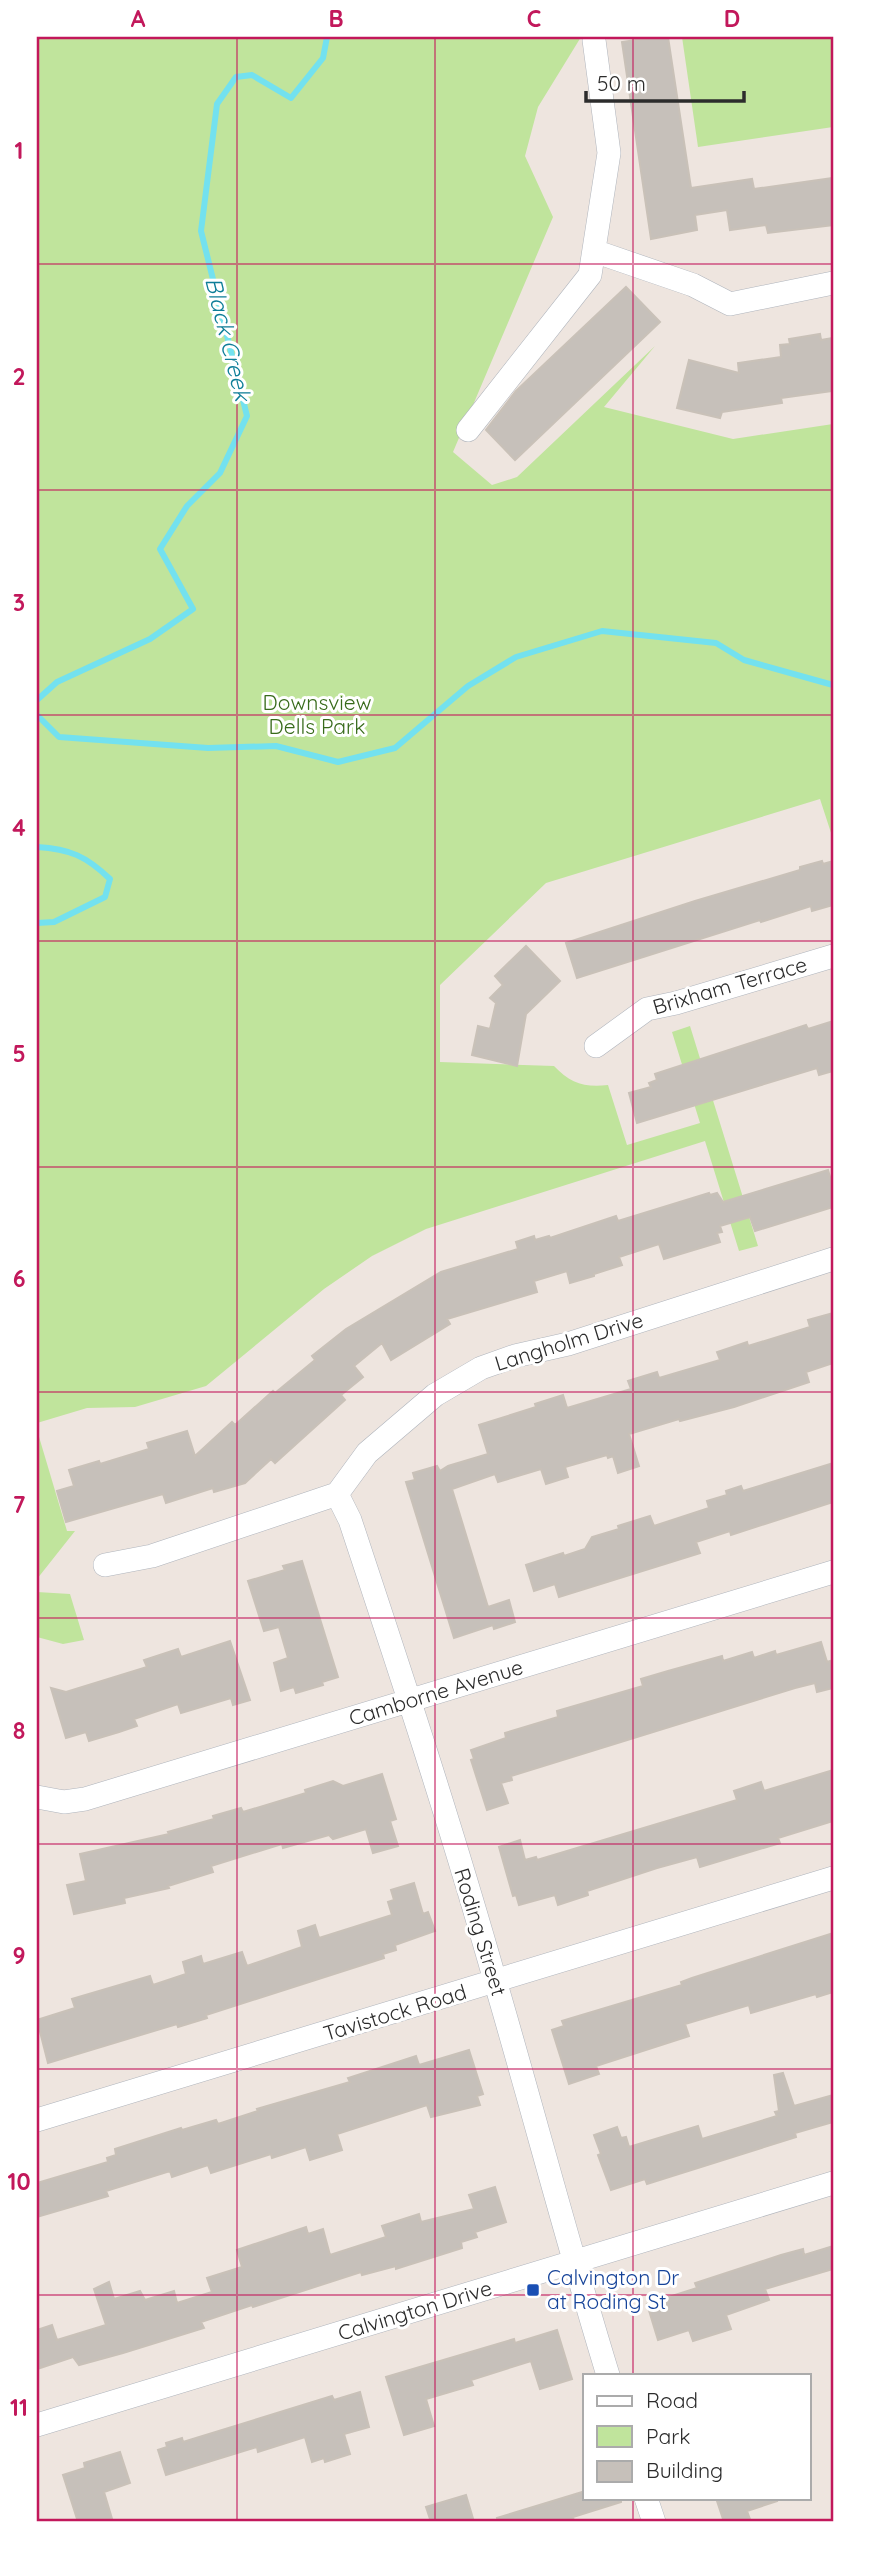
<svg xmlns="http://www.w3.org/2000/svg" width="870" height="2559" viewBox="0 0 870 2559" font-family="Quicksand,sans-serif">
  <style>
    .green { fill: #c0e49c }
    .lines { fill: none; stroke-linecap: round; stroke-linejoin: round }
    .stream { stroke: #73e1ef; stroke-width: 6 }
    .building { fill: #c6c0ba; stroke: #c9c1b8; stroke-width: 2 }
    .minor-casing { stroke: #afb4bc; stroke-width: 24 }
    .minor { stroke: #fff; stroke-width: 23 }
    .grid { fill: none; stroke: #c2185b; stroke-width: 2; stroke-opacity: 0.55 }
    .transit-dot { fill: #1a4fb4; stroke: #fff; stroke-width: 2.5 }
    .labels { text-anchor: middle; stroke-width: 6; stroke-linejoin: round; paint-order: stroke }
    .park-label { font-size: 21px; fill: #386b1b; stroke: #fff }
    .street-label { font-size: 21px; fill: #2c2c2c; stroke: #fff }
    .transit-label { font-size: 21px; fill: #164399; stroke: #fff; text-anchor: start }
    .water-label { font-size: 23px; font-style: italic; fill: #0e7e98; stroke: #fff }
    .neatline { fill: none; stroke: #c2185b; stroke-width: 2.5 }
    .grid-label { font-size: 23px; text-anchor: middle; font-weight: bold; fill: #c2185b }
  </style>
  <rect width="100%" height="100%" fill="#eee5df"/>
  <path class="green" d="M 37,37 L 581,37 L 538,107 L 525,156 L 553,217 L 453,452 L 492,485 L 517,477 L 655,346 L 604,407 L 733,439 L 833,424 L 833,839 L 820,799 L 546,883 L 440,985 L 440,1062 L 554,1066 C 570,1083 585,1088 608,1085 L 627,1145 L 700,1123 L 672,1032 L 690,1026 L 758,1246 L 739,1251 L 705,1141 L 426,1229 L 372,1256 L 324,1289 L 206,1386 L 135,1407 L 87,1408 L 37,1423 Z
    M 682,37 L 833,37 L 833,127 L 698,147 Z
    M 37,1430 L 67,1531 L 75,1531 L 37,1579 Z
    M 37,1592 L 70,1594 L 84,1640 L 63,1644 L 37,1637 Z"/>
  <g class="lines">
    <path class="stream" d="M 37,700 L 57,682 L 150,639 L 193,609 L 160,549 L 187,506 L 220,473 L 247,416 L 201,231 L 217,104 L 236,77 L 252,75 L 291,98 L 323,58 L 327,37
      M 37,715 L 59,737 L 208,748 L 276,746 L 338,762 L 395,748 L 468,686 L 516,657 L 602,631 L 716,643 L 744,660 L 833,685
      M 37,847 C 70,849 86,856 110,879 L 105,897 L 54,922 L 37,923"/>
  </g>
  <path class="building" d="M 655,37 L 668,37 L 691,188 L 752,179 L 754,189 L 833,178 L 833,225 L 768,233 L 766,225 L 730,230 L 727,210 L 695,215 L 697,230 L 651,239 L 622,42 Z
    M 626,287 L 660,322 L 515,460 L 486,430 L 516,391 Z
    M 820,334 L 821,340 L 833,338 L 833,391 L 781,398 L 782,403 L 722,412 L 720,418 L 677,408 L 689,360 L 739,373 L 738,363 L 781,357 L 780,345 L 790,344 L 789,339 Z
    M 822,861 L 823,864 L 833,861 L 833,905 L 812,911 L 811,906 L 761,922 L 760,920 L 577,978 L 566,943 L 695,901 L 800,870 L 800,867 Z
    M 526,946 L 560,981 L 526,1014 L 517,1066 L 472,1055 L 478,1026 L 490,1029 L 496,1003 L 490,998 L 503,985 L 495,976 Z
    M 833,1021 L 833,1071 L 819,1075 L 817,1068 L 637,1123 L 629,1093 L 651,1087 L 649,1083 L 657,1080 L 655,1074 L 806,1025 L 808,1029 Z
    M 828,1170 L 833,1187 L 833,1207 L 755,1231 L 750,1217 L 720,1226 L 722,1232 L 717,1233 L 720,1242 L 664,1259 L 659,1244 L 619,1257 L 622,1265 L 594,1274 L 594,1276 L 570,1283 L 567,1271 L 534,1281 L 537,1292 L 447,1319 L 450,1324 L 391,1360 L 382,1343 L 354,1366 L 363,1377 L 341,1395 L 345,1400 L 275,1463 L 271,1459 L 245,1483 L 214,1492 L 213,1488 L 166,1503 L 163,1494 L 66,1522 L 57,1491 L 74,1486 L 69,1470 L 99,1461 L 100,1464 L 149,1449 L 147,1443 L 187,1431 L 195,1456 L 232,1422 L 235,1425 L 273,1391 L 275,1393 L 315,1360 L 312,1356 L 346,1329 L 441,1272 L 518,1249 L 516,1242 L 534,1236 L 535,1240 L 549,1236 L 550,1238 L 616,1216 L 618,1221 L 709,1193 L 710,1195 L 717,1193 L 723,1202 Z
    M 833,1313 L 833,1363 L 806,1372 L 809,1382 L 734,1407 L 680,1421 L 679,1419 L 629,1434 L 639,1466 L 618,1473 L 613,1456 L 608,1458 L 607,1455 L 565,1467 L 568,1477 L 546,1484 L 541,1469 L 498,1482 L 495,1474 L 452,1489 L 488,1607 L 509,1600 L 515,1622 L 494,1629 L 493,1625 L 454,1638 L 406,1482 L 415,1480 L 413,1473 L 437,1466 L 440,1471 L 448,1466 L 488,1454 L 479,1425 L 536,1407 L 535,1404 L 563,1395 L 567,1408 L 631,1389 L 628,1381 L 657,1372 L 659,1378 L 720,1360 L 717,1352 L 747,1342 L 748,1346 L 810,1327 L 808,1320 Z
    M 833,1463 L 833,1502 L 731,1535 L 730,1531 L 696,1542 L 700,1553 L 559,1597 L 555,1584 L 534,1591 L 526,1565 L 563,1553 L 564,1556 L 585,1549 L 592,1537 L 619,1529 L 618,1526 L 650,1516 L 654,1526 L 709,1508 L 707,1501 L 727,1495 L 726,1491 L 741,1486 L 743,1491 Z
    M 302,1561 L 338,1677 L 322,1682 L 323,1685 L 296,1693 L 294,1687 L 281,1691 L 274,1663 L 288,1658 L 279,1627 L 264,1631 L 248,1581 L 285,1570 L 283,1566 Z
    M 230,1641 L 250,1700 L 233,1705 L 231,1698 L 181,1713 L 178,1704 L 134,1719 L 137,1726 L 119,1732 L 89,1741 L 86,1732 L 66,1738 L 51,1688 L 66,1692 L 147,1667 L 144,1660 L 178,1649 L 181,1657 Z
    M 821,1642 L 827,1662 L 830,1661 L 833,1671 L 833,1688 L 817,1692 L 815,1683 L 795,1688 L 511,1776 L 512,1780 L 501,1783 L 508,1803 L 487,1810 L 471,1760 L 474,1759 L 471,1750 L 506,1738 L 505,1733 L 558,1717 L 557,1711 L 643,1686 L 641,1679 L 668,1671 L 722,1656 L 723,1661 L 752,1652 L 754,1658 L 775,1651 L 776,1655 Z
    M 833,1770 L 833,1821 L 778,1838 L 780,1843 L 700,1867 L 697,1857 L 657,1868 L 587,1891 L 588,1895 L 558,1905 L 555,1895 L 519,1905 L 516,1895 L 513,1896 L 499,1847 L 520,1840 L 525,1860 L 536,1857 L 537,1860 L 737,1800 L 734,1791 L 761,1782 L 764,1791 Z
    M 382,1774 L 396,1819 L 390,1821 L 398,1846 L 373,1853 L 366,1829 L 333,1839 L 329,1835 L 283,1848 L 282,1844 L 211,1866 L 213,1872 L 168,1886 L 169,1888 L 124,1898 L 125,1903 L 74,1914 L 67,1885 L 86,1881 L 80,1854 L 169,1834 L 168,1832 L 214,1819 L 213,1816 L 241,1808 L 243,1812 L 306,1793 L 305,1790 L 333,1781 L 343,1786 Z
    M 414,1883 L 423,1914 L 428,1912 L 435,1931 L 395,1945 L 396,1950 L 383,1954 L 384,1958 L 206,2015 L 207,2018 L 178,2027 L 177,2024 L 48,2063 L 37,2020 L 75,2008 L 72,1999 L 150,1976 L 153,1985 L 186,1974 L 183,1962 L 201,1956 L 203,1964 L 242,1952 L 247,1966 L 302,1947 L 298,1931 L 315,1925 L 319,1938 L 392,1915 L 388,1902 L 394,1900 L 391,1890 Z
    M 833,1933 L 833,1992 L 817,1997 L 816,1994 L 751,2013 L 749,2005 L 685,2024 L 689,2036 L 596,2066 L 599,2074 L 569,2084 L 552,2030 L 564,2026 L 562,2021 L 682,1985 L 681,1982 L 692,1978 Z
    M 469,2050 L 483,2094 L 477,2096 L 480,2105 L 431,2117 L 427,2105 L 337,2134 L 342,2150 L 310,2160 L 306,2147 L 272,2158 L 271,2154 L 211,2173 L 208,2165 L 172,2177 L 170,2171 L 106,2191 L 108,2196 L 37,2217 L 37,2183 L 108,2162 L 107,2158 L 116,2155 L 115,2149 L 181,2128 L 182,2130 L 216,2120 L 218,2124 L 258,2111 L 257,2109 L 350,2082 L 348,2078 L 416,2056 L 419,2065 Z
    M 783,2073 L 794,2106 L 833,2095 L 833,2122 L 795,2133 L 796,2137 L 647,2184 L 645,2179 L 611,2190 L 598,2155 L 601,2154 L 594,2135 L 617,2127 L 621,2138 L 626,2137 L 629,2147 L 698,2126 L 702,2139 L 777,2116 L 775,2112 L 779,2111 L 774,2075 Z
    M 495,2187 L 506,2222 L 475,2232 L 477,2237 L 461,2242 L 462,2248 L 396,2269 L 396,2266 L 362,2275 L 361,2272 L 253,2307 L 252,2305 L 201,2322 L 204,2328 L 123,2353 L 79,2365 L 73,2357 L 37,2369 L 37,2330 L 52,2325 L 57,2340 L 106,2325 L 94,2289 L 109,2282 L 114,2299 L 140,2291 L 145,2300 L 174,2291 L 177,2303 L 212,2292 L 207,2278 L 242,2267 L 237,2250 L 306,2227 L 308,2234 L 323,2229 L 330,2255 L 386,2237 L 382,2226 L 419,2214 L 421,2222 L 474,2209 L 469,2195 Z
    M 833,2246 L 833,2269 L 765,2289 L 769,2300 L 726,2315 L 731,2329 L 693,2341 L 689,2330 L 658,2340 L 647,2304 L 697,2288 L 695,2283 L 781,2255 L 803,2249 L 804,2255 Z
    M 557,2330 L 572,2379 L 540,2389 L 531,2361 L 471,2380 L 473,2385 L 426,2399 L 434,2426 L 404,2435 L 386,2377 L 514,2339 L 515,2343 Z
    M 360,2392 L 369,2427 L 344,2434 L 350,2454 L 325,2462 L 324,2458 L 312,2462 L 305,2437 L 258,2452 L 257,2447 L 166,2475 L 158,2450 L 167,2447 L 166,2443 L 182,2438 L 183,2442 L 332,2396 L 334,2400 Z
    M 120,2452 L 130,2483 L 104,2492 L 113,2522 L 78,2522 L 63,2475 L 85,2468 L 84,2463 Z
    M 585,2491 L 585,2498 L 621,2498 L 621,2502 L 573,2517 L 574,2522 L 498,2522 L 497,2518 Z
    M 466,2495 L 474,2522 L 431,2522 L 426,2507 Z
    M 716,2498 L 776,2498 L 777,2501 L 747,2511 L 751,2522 L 724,2522 Z"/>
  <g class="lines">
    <defs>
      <path id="minor" d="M 594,251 L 693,285 L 730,304 L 833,283
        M 468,430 L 590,275 L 609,153 L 594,40
        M 596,1046 L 647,1009 L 676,1003 L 833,956
        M 337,1494 L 350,1520 C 401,1674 452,1828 496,1984 C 534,2114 568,2245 608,2375
        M 105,1565 L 152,1556 L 337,1494 L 367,1453 L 435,1395 L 481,1368 L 515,1356 L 568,1344 L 833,1259
        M 37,1797 L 64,1802 L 85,1799 L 833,1572
        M 37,2120 L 833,1878
        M 37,2425 L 833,2183
        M 646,2498 L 654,2522"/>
    </defs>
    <use href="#minor" class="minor-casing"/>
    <use href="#minor" class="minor"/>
  </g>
  <path class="grid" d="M 237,37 L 237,2522M 435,37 L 435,2522M 633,37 L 633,2375M 37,264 L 833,264M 37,490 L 833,490M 37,715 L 833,715M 37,941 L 833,941M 37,1167 L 833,1167M 37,1392 L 833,1392M 37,1618 L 833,1618M 37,1844 L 833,1844M 37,2069 L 833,2069M 37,2295 L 833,2295M 633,2498 L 633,2522"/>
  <rect class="transit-dot" x="526" y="2283" width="14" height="14" rx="3.5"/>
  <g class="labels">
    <g class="park-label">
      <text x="317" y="710">Downsview<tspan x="317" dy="24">Dells Park</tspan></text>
    </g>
    <g class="street-label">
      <text transform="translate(730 986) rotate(-16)" y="7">Brixham Terrace</text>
      <text transform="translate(569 1342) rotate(-17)" y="7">Langholm Drive</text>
      <text transform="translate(436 1693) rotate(-17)" y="7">Camborne Avenue</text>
      <text transform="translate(480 1932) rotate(73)" y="7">Roding Street</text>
      <text transform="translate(395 2013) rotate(-17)" y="7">Tavistock Road</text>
      <text transform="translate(415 2311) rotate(-17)" y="7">Calvington Drive</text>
    </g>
    <g class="transit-label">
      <text x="547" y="2285">Calvington Dr<tspan x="547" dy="24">at Roding St</tspan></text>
    </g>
    <g class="water-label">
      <text transform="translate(228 339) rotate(76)" y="8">Black Creek</text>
    </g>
  </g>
  <rect width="870" height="2559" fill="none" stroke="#ffffff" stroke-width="77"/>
  <rect x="583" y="2374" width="228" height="126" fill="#ffffff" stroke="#ababab" stroke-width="2"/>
  <rect x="597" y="2396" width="35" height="10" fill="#ffffff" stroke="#ababab" stroke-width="2"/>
  <text x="646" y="2408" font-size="21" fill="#2c2c2c">Road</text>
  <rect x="597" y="2426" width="35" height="21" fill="#c0e49c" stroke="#ababab" stroke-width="2"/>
  <text x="646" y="2444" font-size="21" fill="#2c2c2c">Park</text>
  <rect x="597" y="2461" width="35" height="21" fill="#c6c0ba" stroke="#ababab" stroke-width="2"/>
  <text x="646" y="2478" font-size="21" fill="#2c2c2c">Building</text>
  <path d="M586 91v10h158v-10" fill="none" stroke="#2c2c2c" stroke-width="3.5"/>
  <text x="597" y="91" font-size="21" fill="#2c2c2c" stroke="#ffffff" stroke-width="5" paint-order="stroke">50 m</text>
  <rect x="38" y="38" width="794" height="2482" class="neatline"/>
  <g class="grid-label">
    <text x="138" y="27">A</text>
    <text x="336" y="27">B</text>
    <text x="534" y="27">C</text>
    <text x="732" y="27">D</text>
    <text x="19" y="159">1</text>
    <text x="19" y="385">2</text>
    <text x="19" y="611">3</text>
    <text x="19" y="836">4</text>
    <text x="19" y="1062">5</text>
    <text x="19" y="1287">6</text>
    <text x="19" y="1513">7</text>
    <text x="19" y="1739">8</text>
    <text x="19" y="1964">9</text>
    <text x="19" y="2190">10</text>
    <text x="19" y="2416">11</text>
  </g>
</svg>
